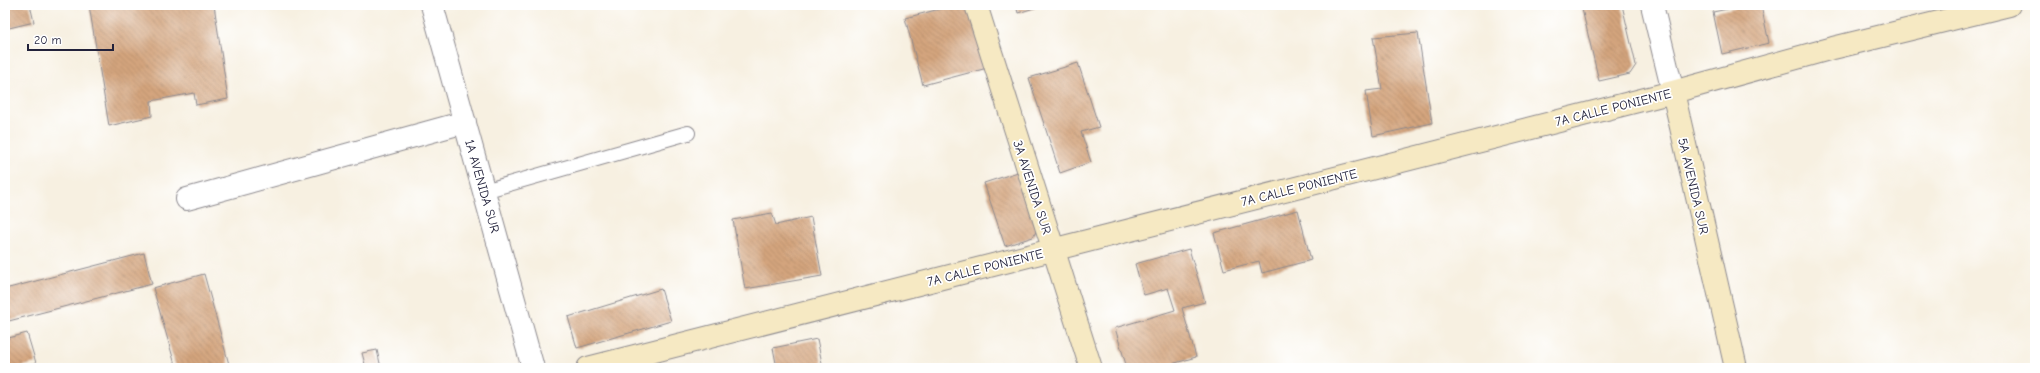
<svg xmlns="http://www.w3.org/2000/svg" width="2040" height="373" viewBox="0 0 2040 373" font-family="'Comic Neue',sans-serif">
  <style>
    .building { fill: url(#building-back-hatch) }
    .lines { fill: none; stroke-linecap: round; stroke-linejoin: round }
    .lane-casing { stroke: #8c898e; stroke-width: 16 }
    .street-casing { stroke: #8c898e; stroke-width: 24 }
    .secondary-casing { stroke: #8c898e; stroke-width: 24 }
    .lane { stroke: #fff; stroke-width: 14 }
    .street { stroke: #fff; stroke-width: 22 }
    .secondary { stroke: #f6e9c3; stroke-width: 22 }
    .labels { text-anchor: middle; stroke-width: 3.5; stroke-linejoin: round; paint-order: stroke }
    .street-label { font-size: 13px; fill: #22223b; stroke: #fff }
  </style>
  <defs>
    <pattern id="building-back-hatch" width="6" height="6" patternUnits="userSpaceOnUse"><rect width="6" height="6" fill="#d4a57e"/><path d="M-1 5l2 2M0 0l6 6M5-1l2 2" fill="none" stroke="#ac8668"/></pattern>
  </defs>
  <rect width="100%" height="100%" fill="#fff"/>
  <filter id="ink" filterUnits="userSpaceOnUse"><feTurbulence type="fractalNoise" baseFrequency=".025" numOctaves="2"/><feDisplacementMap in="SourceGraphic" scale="8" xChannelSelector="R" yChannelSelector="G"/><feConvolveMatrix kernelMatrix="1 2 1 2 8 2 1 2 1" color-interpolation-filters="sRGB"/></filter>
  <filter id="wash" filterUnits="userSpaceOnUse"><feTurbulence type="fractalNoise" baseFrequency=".012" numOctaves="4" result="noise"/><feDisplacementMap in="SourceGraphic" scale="16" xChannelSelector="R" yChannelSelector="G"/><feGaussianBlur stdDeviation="0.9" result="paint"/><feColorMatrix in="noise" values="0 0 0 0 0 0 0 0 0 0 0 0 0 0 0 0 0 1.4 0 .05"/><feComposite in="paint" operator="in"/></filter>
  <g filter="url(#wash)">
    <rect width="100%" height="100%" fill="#f7f0e1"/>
    <g id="blocks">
      <path class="building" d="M 5,5 L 30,5 L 34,22 L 5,29 Z
        M 89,5 L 214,5 L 228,99 L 196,105 L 194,93 L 151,101 L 152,116 L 109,126 Z
        M 955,5 L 974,5 L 991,67 L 923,85 L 905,18 Z
        M 1016,5 L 1044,5 L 1018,13 Z
        M 1600,5 L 1622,5 L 1636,65 L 1630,74 L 1599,81 L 1582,9 Z
        M 1747,5 L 1761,5 L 1769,43 L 1722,54 L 1713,12 Z
        M 1418,33 L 1432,123 L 1373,136 L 1366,91 L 1382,89 L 1373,37 Z
        M 1078,63 L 1099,127 L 1081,132 L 1091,162 L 1060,173 L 1029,78 Z
        M 1021,171 L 1039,226 L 1033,237 L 1005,246 L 984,183 Z
        M 1298,210 L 1311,260 L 1262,273 L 1259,261 L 1224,270 L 1214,233 Z
        M 772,213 L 776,225 L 811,217 L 822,276 L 745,289 L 733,220 Z
        M 1189,249 L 1205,302 L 1182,308 L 1196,357 L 1158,368 L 1127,368 L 1115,328 L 1175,310 L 1168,288 L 1144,295 L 1135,264 Z
        M 144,253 L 152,284 L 5,322 L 5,289 Z
        M 204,274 L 230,368 L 176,368 L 153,288 Z
        M 661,289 L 671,321 L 577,348 L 568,317 Z
        M 27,333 L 36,363 L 17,368 L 5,368 L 5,339 Z
        M 817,339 L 823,368 L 777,368 L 773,348 Z
        M 377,350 L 381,368 L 366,368 L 362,353 Z"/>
    </g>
  </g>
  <g filter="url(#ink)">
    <use href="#blocks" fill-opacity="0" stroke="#8c898e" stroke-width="1"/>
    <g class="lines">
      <defs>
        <path id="lane" d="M 484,191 L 688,133"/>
        <path id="street" d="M 432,5 L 533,368
          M 1652,5 L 1673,92
          M 187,199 L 465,122"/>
        <path id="secondary" d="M 976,5 L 1091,368
          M 1673,92 L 1736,368
          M 588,368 L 1673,92 L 1833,48 L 2009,5"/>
      </defs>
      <use href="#lane" class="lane-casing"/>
      <use href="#street" class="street-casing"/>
      <use href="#secondary" class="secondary-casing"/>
      <use href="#lane" class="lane"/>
      <use href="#street" class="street"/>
      <use href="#secondary" class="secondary"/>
    </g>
  </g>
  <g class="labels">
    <g class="street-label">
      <text transform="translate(1613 107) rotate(-14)" y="5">7A CALLE PONIENTE</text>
      <text transform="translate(483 186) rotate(74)" y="5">1A AVENIDA SUR</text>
      <text transform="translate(1694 186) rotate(77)" y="5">5A AVENIDA SUR</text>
      <text transform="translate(1033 187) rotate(72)" y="5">3A AVENIDA SUR</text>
      <text transform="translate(1299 187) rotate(-14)" y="5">7A CALLE PONIENTE</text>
      <text transform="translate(985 267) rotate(-14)" y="5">7A CALLE PONIENTE</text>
    </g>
  </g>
  <rect width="2040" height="373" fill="none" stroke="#fff" stroke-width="20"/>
  <path d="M28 44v6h85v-6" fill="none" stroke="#22223b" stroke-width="2"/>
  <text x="34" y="44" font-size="12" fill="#22223b" stroke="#ffffff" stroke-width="3" paint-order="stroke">20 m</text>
</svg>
